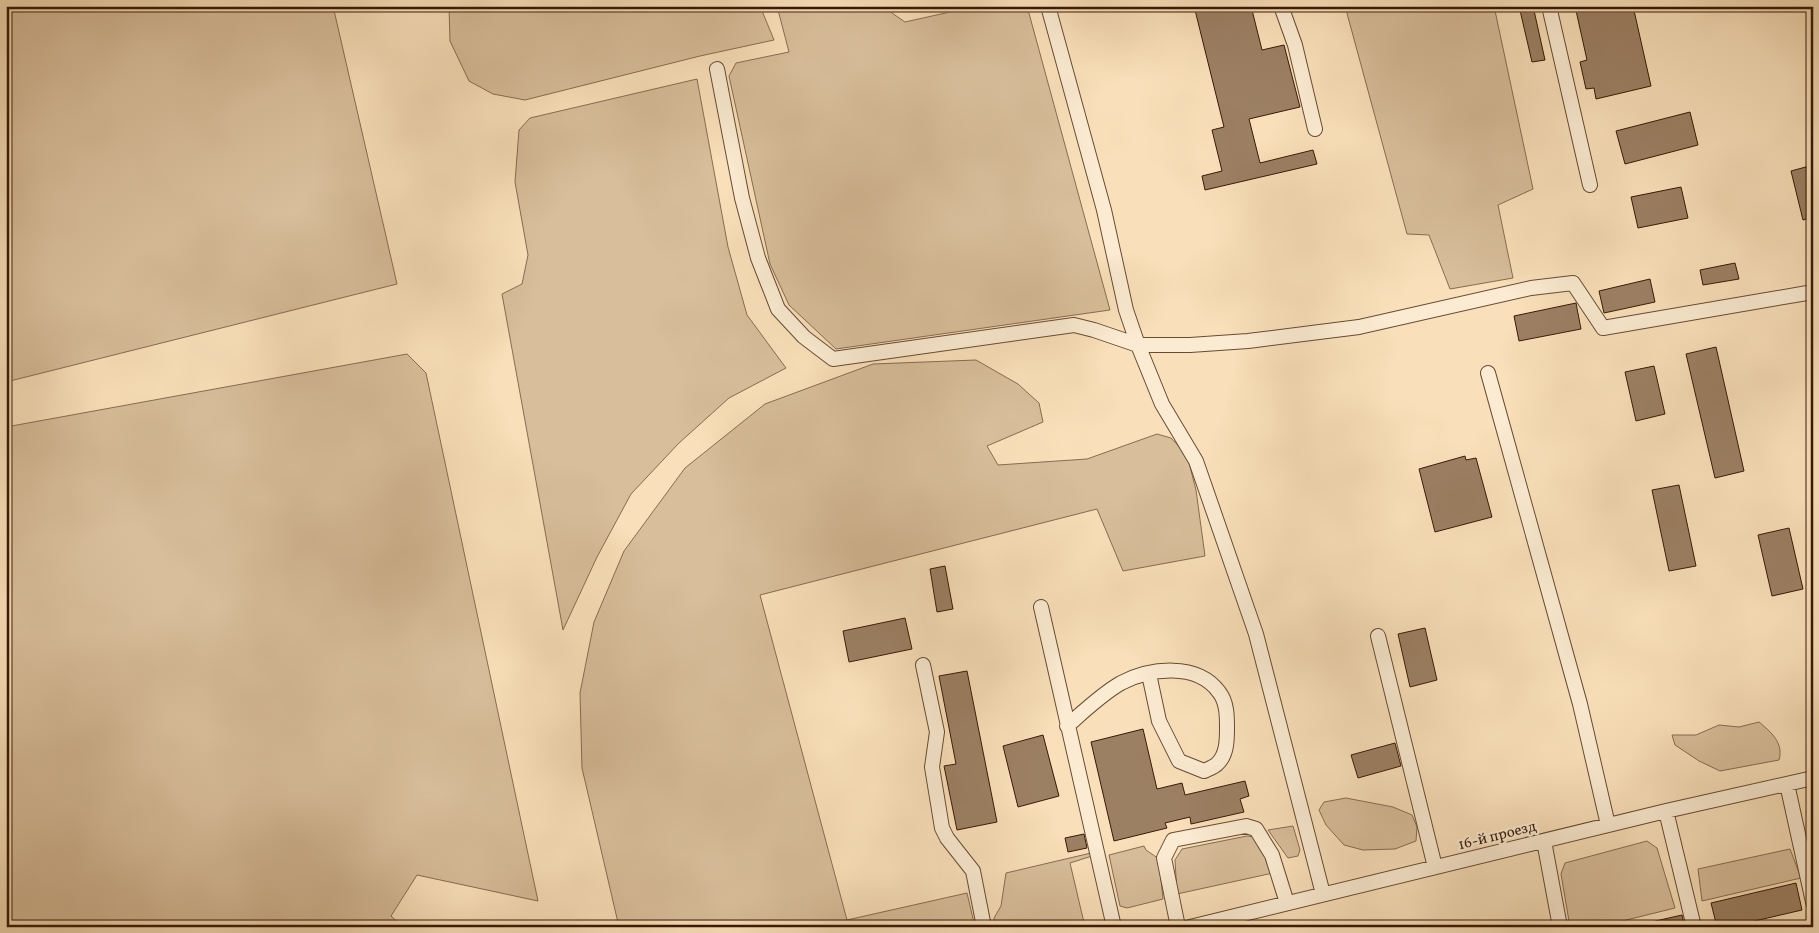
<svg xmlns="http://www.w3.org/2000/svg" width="1819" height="933" viewBox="0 0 1819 933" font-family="Vollkorn,serif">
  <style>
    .green { fill: #d8be9b; stroke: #886c50 }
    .building { fill: #9c8064; stroke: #381906 }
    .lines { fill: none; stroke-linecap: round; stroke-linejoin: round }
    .minor-casing { stroke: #684b33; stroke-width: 16 }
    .minor { stroke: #fbebd2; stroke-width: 14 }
    .labels { text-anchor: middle; stroke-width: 4.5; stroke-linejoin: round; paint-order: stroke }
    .street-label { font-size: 15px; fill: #381906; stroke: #fbebd2 }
  </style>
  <rect width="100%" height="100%" fill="#f9e0ba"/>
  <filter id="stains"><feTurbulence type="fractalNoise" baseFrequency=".004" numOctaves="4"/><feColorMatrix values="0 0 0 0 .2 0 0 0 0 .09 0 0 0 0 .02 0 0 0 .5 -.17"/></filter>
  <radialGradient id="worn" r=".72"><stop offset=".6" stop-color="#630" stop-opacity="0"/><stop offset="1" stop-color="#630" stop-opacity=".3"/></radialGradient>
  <path class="green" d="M 6,6 L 333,6 L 397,284 L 6,382 Z
    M 449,6 L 760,6 L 774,40 L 700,56 L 525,100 L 493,94 L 469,81 L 450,41 Z
    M 777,6 L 888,6 L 892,13 L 905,22 L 977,6 L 1027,6 L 1110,310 L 836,349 L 789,305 L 770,264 L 729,76 L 736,63 L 789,52 Z
    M 1345,6 L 1494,6 L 1533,189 L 1498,205 L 1513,278 L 1450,289 L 1429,235 L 1407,234 Z
    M 697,79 L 728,247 L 747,315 L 786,368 L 729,398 L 679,443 L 631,494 L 597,557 L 563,630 L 502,294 L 522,284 L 528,255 L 515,182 L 519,130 L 530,118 Z
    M 407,354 L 426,373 L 538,901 L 417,875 L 391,916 L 403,927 L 6,927 L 6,427 Z
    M 976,360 L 1018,384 L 1039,403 L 1043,422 L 987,446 L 998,465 L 1087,459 L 1157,434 L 1171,438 L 1187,455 L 1196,490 L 1205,556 L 1123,571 L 1097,509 L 760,595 L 847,920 L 967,893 L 975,927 L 619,927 L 582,768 L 580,693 L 594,622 L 624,551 L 685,468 L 765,404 L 873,364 Z
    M 1759,722 C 1771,732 1784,743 1779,760 L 1720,771 L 1699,761 L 1675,745 L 1672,735 L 1696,735 L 1719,725 L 1739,727 Z
    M 1346,798 L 1393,807 L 1412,815 L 1417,827 L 1416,841 L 1395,849 L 1363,850 L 1344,845 L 1326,825 L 1319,810 L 1324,802 Z
    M 1293,826 L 1300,850 L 1298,856 L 1288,858 L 1268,830 Z
    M 1247,836 L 1254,837 L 1257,841 L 1273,873 L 1177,894 L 1175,860 L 1182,849 Z
    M 1647,841 L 1657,848 L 1675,908 L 1598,927 L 1570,927 L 1561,874 L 1565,863 Z
    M 1144,846 L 1146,850 L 1159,859 L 1163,899 L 1127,908 L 1120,906 L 1109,855 Z
    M 1790,849 L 1801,878 L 1702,901 L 1698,869 Z
    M 1091,853 L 1092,856 L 1070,863 L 1085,927 L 995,927 L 994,918 L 1001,906 L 1006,873 Z"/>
  <path class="building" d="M 1194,6 L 1251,6 L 1262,50 L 1284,45 L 1300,107 L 1249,119 L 1260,163 L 1313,150 L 1317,164 L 1205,190 L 1202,176 L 1222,171 L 1212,130 L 1224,127 Z
    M 1519,6 L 1533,6 L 1545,60 L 1532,62 Z
    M 1575,6 L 1633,6 L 1651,86 L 1596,99 L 1594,88 L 1586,89 L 1580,62 L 1587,60 Z
    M 1690,112 L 1698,145 L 1625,164 L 1616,131 Z
    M 1813,165 L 1813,217 L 1803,220 L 1791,171 Z
    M 1681,187 L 1688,218 L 1638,228 L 1631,197 Z
    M 1735,263 L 1739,279 L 1703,285 L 1700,270 Z
    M 1650,279 L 1655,302 L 1604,313 L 1599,291 Z
    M 1576,303 L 1581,329 L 1519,341 L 1514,316 Z
    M 1716,347 L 1744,471 L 1715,478 L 1686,354 Z
    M 1654,366 L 1665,414 L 1636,421 L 1625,372 Z
    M 1465,456 L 1466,460 L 1476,458 L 1492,517 L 1435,532 L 1419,469 Z
    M 1679,485 L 1696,566 L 1669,571 L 1652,490 Z
    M 1789,528 L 1803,589 L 1772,596 L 1758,535 Z
    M 945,566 L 953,609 L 937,612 L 930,569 Z
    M 905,618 L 912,649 L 849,662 L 843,631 Z
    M 1425,628 L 1437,680 L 1410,687 L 1398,634 Z
    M 967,671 L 997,822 L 957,830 L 944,766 L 956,764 L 939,676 Z
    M 1143,729 L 1157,789 L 1182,783 L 1185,795 L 1245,781 L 1249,796 L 1240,799 L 1244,812 L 1191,824 L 1190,817 L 1165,823 L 1167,828 L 1114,841 L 1091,742 Z
    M 1043,735 L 1059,796 L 1018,807 L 1003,746 Z
    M 1395,743 L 1401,766 L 1358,778 L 1351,755 Z
    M 1084,834 L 1087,848 L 1068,852 L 1065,838 Z
    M 1796,883 L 1802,910 L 1729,927 L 1717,927 L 1711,903 Z
    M 1682,915 L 1685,927 L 1652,927 L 1651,922 Z"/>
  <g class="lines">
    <defs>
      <path id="minor" d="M 1048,6 L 1104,210 L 1126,310 L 1138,345 L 1162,404 L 1196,461 L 1256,634 L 1323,894
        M 1281,6 L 1295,45 L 1315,129
        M 1549,6 L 1590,185
        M 717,69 L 742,198 L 758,258 L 778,309 L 804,337 L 833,359 L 1074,325 L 1094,330 L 1138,345 L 1190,345 L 1248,341 L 1359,327 L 1531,288 L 1573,283 L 1603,328 L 1813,292
        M 1488,373 L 1580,704 L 1608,825
        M 1041,607 L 1114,927
        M 1378,636 L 1435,867
        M 923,665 L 937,732 L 932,767 L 942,828 L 947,838 L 973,871 L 984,927
        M 1067,726 C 1083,712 1103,693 1121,683 C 1150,668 1197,662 1219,692 C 1227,702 1227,716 1227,728 C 1227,740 1227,755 1217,764 C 1214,767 1208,769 1204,771 L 1179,761 L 1159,721 L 1149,674
        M 1787,784 L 1813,902
        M 1666,811 L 1694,927
        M 1544,841 L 1560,927
        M 1178,927 L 1164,858 L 1173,840 L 1246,826 L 1256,829 L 1272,855 L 1287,903
        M 1190,927 L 1666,811 L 1813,778"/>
    </defs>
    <use href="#minor" class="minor-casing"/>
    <use href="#minor" class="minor"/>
  </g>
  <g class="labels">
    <g class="street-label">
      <text transform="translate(1497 835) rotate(-14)" y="5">16-й проезд</text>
    </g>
  </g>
  <rect width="1819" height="933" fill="none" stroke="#f9e0ba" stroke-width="25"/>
  <rect x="8" y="8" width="1804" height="918" fill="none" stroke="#381906" stroke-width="2.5"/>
  <rect x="12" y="12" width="1794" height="908" fill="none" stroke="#381906"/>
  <rect width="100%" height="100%" filter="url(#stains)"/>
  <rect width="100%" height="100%" fill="url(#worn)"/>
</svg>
